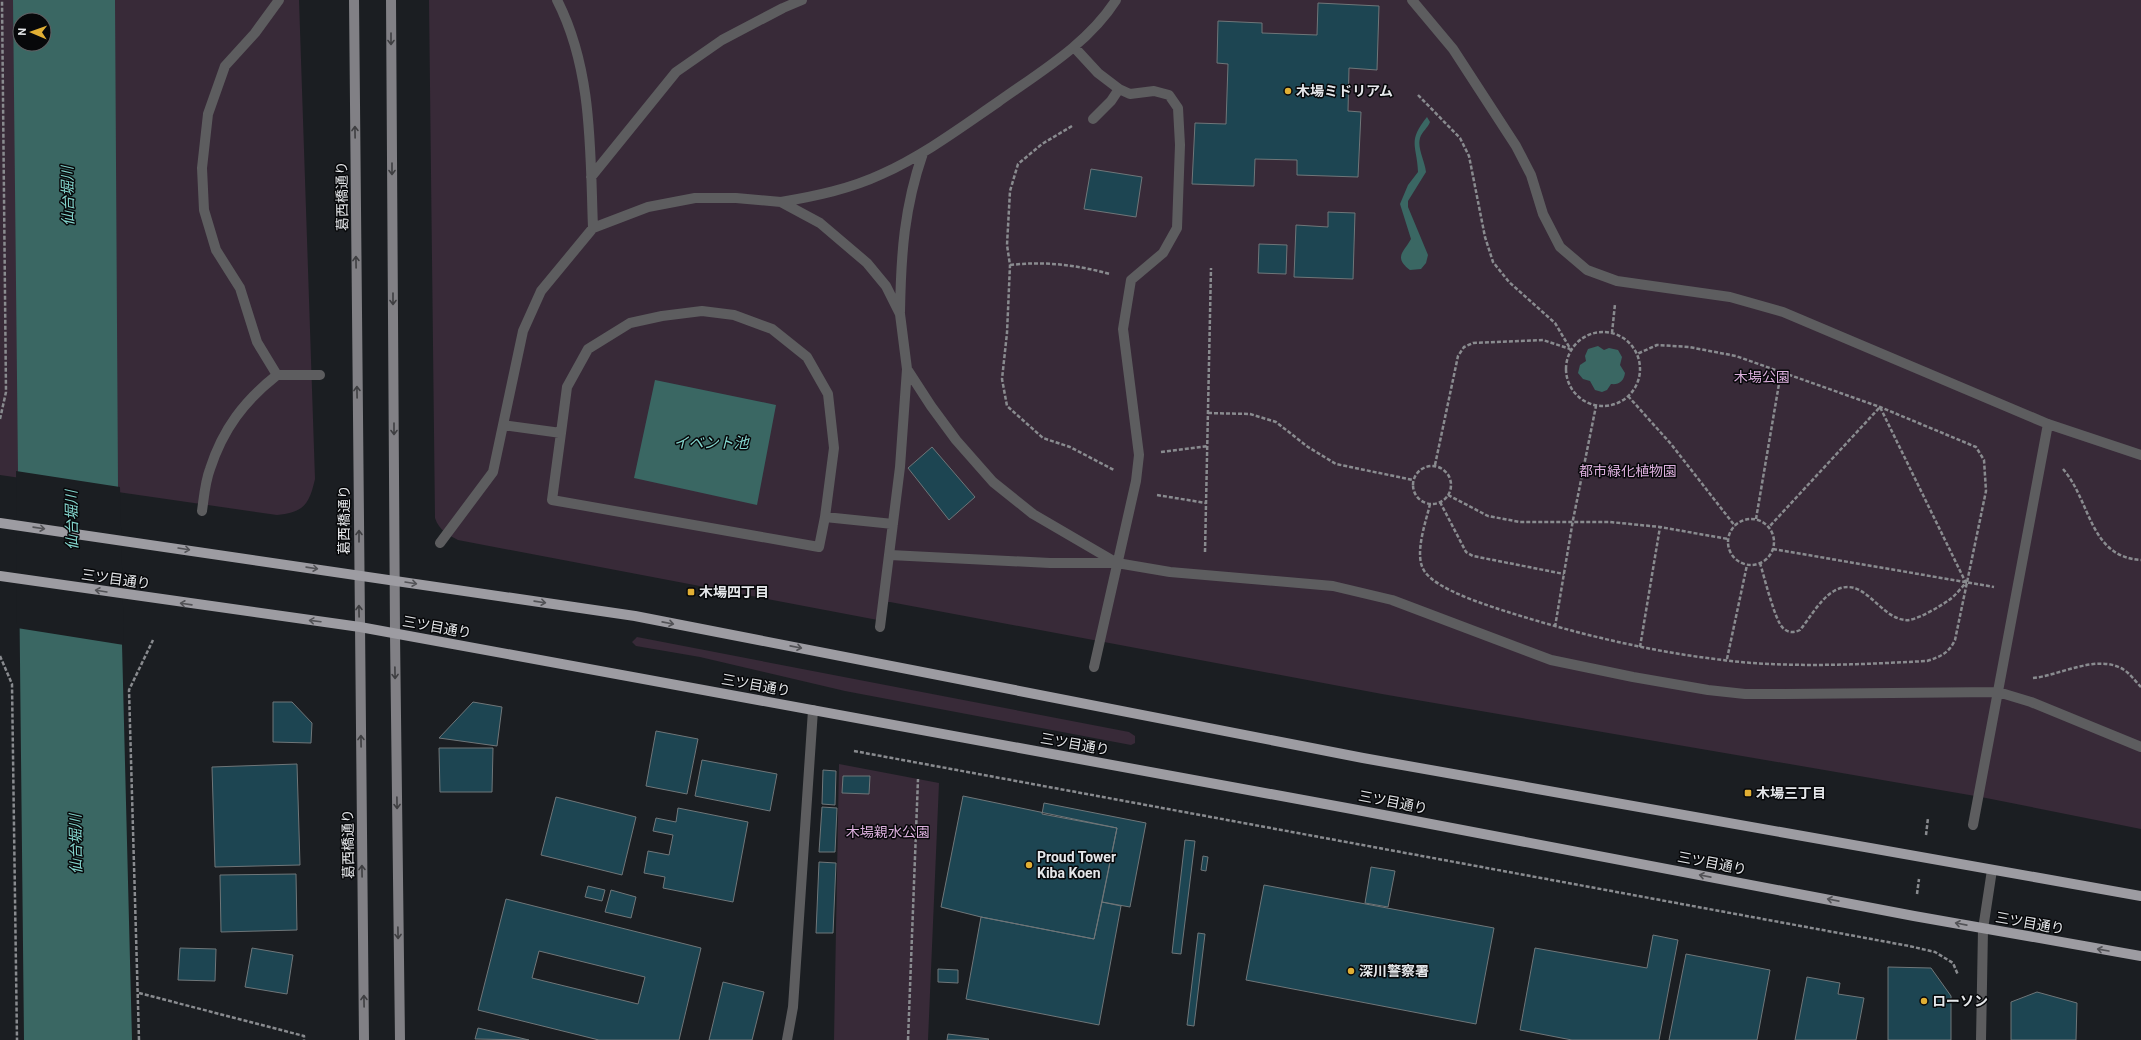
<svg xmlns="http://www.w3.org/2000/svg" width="2141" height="1040" viewBox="0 0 2141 1040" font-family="Roboto,'Noto Sans JP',sans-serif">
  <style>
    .green { fill: #382a38; fill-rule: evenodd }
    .water { fill: #3a6763; fill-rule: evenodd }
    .pier { fill: #1b1e22 }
    .building { fill: #1d4552; stroke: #6f7679; fill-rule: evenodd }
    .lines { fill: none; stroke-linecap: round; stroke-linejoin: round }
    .path { stroke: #898b8f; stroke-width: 2.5; stroke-dasharray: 4 2; stroke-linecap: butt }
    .pedestrian { stroke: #5d5d5f; stroke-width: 10 }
    .minor { stroke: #5d5d5f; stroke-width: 10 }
    .tertiary { stroke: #5d5d5f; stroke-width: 10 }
    .secondary { stroke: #818085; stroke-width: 10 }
    .primary { stroke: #9d9ca2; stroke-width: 10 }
    .oneway { stroke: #3e3e41 }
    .oneway2 { stroke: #525256 }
    .poi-dot { fill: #e1af34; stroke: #07080a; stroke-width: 1.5 }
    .labels { text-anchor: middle; stroke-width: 3; stroke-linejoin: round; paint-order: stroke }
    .poi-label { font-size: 14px; font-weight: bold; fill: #e5e7ea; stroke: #07080a; text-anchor: start }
    .street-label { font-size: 14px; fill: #e5e7ea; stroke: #07080a }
    .park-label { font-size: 14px; fill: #ddb0de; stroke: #07080a }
    .water-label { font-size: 15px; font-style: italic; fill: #84d5cd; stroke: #07080a }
  </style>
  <rect width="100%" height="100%" fill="#1b1e22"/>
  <path class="green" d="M 0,0 L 299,0 L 315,479 C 309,505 304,512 277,515 L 0,475 ZM 20,20 L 44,20 L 44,44 L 20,44 Z
    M 429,0 L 2141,0 L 2141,829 L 1981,797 L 1382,694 L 890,602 L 886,602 L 883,621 L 458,540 C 448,535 439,530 435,518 Z
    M 637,637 L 1129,732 L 1135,736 L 1135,743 L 1131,745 L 845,691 L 700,657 L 636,646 L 632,642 Z
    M 839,764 L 939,783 L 928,1040 L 834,1040 Z"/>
  <path class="water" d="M 13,0 L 115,0 L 118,486 L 132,1040 L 24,1040 ZM 20,20 L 44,20 L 44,44 L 20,44 Z
    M 1427,117 L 1430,122 C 1428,128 1422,131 1420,138 C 1417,148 1425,161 1426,172 L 1408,201 L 1408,207 L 1428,255 L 1426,263 L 1421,269 L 1410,270 C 1393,257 1404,252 1411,239 L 1400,204 L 1408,185 L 1418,172 C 1417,145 1407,142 1427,117 Z
    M 1598,346 L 1604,350 L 1609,348 L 1618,350 L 1622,357 L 1620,365 L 1625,373 C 1624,381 1619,385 1611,384 L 1607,390 L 1602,392 L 1595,390 L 1590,381 L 1583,379 L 1578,373 L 1580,365 L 1586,361 L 1585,356 L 1588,349 Z
    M 655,380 L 776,405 L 757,505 L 634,478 Z"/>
  <path class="pier" d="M 16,471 L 120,487 L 124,645 L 17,628 Z"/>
  <path class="building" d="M 1318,3 L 1379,6 L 1377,70 L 1349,68 L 1348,111 L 1361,112 L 1358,177 L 1297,175 L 1297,160 L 1255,159 L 1254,186 L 1192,184 L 1195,123 L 1226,124 L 1228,64 L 1217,63 L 1218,21 L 1262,23 L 1262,33 L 1317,35 Z
    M 1091,169 L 1142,177 L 1136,217 L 1084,209 Z
    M 1328,212 L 1355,213 L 1353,279 L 1294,277 L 1296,225 L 1328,227 Z
    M 1259,244 L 1287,245 L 1286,274 L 1258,273 Z
    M 932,447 L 975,497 L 949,520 L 908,468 Z
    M 273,702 L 292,702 L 312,723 L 311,743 L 273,742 Z
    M 473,702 L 502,707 L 497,746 L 439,738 Z
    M 656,731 L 698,739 L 687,794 L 646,786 Z
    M 439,748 L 493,748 L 492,792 L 440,792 Z
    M 702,760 L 777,774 L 770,811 L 695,796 Z
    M 297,764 L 300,865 L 215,867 L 212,767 Z
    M 823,770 L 836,771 L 835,805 L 822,804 Z
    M 843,776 L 870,776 L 869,794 L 842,793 Z
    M 963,796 L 1117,828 L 1094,939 L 981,917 L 941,907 Z
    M 556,797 L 636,817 L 622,875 L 541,855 Z
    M 1044,803 L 1146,823 L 1130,907 L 1102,902 L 1117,828 L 1042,814 Z
    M 822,807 L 837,808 L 835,852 L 819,852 Z
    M 678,808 L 748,822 L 733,902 L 663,888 L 665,877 L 644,873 L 648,851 L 669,855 L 673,835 L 653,831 L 656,818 L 676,822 Z
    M 1185,840 L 1195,841 L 1181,954 L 1172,953 Z
    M 1203,856 L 1208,857 L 1206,871 L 1201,870 Z
    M 819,862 L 836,863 L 833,933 L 816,933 Z
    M 1371,867 L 1395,871 L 1388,907 L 1365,903 Z
    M 296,874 L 297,930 L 221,932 L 220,875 Z
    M 1264,885 L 1494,928 L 1476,1024 L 1246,980 Z
    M 588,886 L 605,890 L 602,901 L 585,897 Z
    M 611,890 L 636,897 L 631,918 L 605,912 Z
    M 506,899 L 701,948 L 679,1040 L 599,1040 L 478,1010 ZM 539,951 L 645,977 L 638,1004 L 532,978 Z
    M 1102,902 L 1121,906 L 1099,1025 L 966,999 L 981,917 L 1094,939 Z
    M 1198,933 L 1205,934 L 1194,1026 L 1187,1025 Z
    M 1653,935 L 1678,940 L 1659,1040 L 1572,1040 L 1520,1030 L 1535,948 L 1647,968 Z
    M 180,948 L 216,949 L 215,981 L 178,980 Z
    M 252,948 L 293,955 L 287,994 L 245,987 Z
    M 1686,954 L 1770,970 L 1757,1040 L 1669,1040 Z
    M 1888,967 L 1931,968 L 1951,996 L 1951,1040 L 1888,1040 Z
    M 938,969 L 958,970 L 958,983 L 938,982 Z
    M 1807,977 L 1840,983 L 1838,994 L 1864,998 L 1856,1040 L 1795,1040 Z
    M 723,982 L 764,992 L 752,1040 L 709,1040 Z
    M 2037,992 L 2077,1003 L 2076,1040 L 2011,1040 L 2011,1002 Z
    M 478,1028 L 529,1040 L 475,1039 Z
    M 948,1034 L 989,1039 L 988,1040 L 947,1040 Z"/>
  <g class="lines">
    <path class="path" d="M 1418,95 L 1460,138 L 1469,156 L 1485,237 L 1493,262 L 1509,282 L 1555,323 L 1571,350
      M 1072,126 L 1042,144 L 1018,164 L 1010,191 L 1007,245 L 1010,265 L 1007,333 L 1002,379 L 1007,406 L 1043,438 L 1070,447 L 1114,470
      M 1010,265 C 1045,261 1077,265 1110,274
      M1566 369a37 37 0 1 1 74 0a37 37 0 1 1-74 0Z
      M 1612,333 L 1615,304
      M 1628,396 L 1671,444 L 1735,526
      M 1208,413 L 1250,414 L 1276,422 L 1308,447 L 1336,464 L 1413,480
      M 0,419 L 6,392 L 2,0
      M 1161,452 L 1208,446
      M 1435,465 L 1458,356 L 1464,347 L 1473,343 L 1543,340 L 1570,349
      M1413 485a19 19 0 1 1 38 0a19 19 0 1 1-38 0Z
      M 2063,469 C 2091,501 2089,557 2141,560
      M 1157,495 L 1206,503
      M 1448,495 L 1488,516 L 1520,522 L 1610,522 L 1660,527 L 1728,539
      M 1440,502 L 1466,552 L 1473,556 L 1564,574
      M 1430,504 C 1426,522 1413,556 1425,572 C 1438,590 1486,605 1508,612 C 1587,637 1669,656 1752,663 C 1810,667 1869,664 1927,661 C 1940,657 1949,653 1955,640 L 1986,491 L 1984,460 L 1976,447 L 1880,407 L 1736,356 L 1689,347 L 1657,345 L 1637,354
      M 1756,519 L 1781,372
      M1728 542a23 23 0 1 1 46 0a23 23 0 1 1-46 0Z
      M 1773,549 L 1994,587
      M 1205,552 L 1211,268
      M 1760,563 C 1764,576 1775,621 1783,628 C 1788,633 1794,633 1800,630 C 1810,618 1820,599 1834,591 C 1864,574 1878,617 1905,620 C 1914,622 1941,606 1949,600 C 1955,596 1961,588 1966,583 L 1880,407 L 1769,527
      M 1555,627 L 1573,520 L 1596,406
      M 1640,647 L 1660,527
      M 0,656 L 12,684 L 17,1040
      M 1727,659 L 1747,565
      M 2033,678 C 2061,675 2094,655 2121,668 C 2129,672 2135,681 2141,687
      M 854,751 L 1909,946 L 1935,952 L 1953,963 L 1958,975
      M 1926,835 L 1928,818
      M 1917,894 L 1919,879
      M 139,993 L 304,1036 L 304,1040
      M 139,1040 L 129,690 L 153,640
      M 908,1040 L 918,779"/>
    <path class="pedestrian" d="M 557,0 C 593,70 590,152 593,228
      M 1412,0 L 1453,49 L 1516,146 L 1531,175 L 1543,214 L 1560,247 L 1587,270 L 1617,281 L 1730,297 L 1783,312 L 2048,424 L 2141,455
      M 1074,47 L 1098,73 L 1119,89 L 1130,94 L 1154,91 L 1169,95 L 1178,108 L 1180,145 L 1177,228 L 1163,253 L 1131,280 L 1123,329 L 1139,455 L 1136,481 L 1094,667
      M 1093,119 L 1111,101 L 1119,89
      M 591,177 L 676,72 L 722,40 L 783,8 L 802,0
      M 781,202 C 816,196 850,189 882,174 C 924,155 960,128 998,102 C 1040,72 1088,44 1116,0
      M 900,312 C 901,254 904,208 923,153
      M 907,369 L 931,406 L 956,440 L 993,482 L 1033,514 L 1117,563 L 1170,572 L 1333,586 L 1392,600 L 1551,660 L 1633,677 L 1708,690 L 1745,694 L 1785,694 L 1998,692 L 2031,702 L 2141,747
      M 277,375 L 320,375
      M 503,425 L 561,433 L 552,500 L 819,547 L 825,517 L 893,524
      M 561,433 L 567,387 L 588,349 L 630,323 L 662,316 L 702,311 L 734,315 L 772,329 L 807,357 L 828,394 L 834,448 L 825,517
      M 202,511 C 204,497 205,482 210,469 C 223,429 244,401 277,375 L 257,342 L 240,288 L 216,250 L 204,210 L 202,168 L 208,114 L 225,66 L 255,33 L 279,0
      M 440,543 L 493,472 L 523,331 L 541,291 L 593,228 L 648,207 L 695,198 L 736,198 L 781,202 L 820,223 L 867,263 L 886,286 L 900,314 L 907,369 L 900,467 L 880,627
      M 890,555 L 1050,563 L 1114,563
      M 1973,825 L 2048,424"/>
    <path class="minor" d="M 787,1040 L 793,1007 L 813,710"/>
    <path class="tertiary" d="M 1981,1040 L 1983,929 L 1992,870"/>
    <path class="secondary" d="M 354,0 L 364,1040
      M 391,0 L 395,634 L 400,1040"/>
    <path class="primary" d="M 0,523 L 635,616 L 1363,758 L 2141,896
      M 0,576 L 360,627 L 1352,809 L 1914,916 L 2141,956"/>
  </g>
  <defs><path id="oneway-shaft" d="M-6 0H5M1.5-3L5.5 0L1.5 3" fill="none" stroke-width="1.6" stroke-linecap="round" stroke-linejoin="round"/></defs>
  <g class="oneway">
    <use href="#oneway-shaft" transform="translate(391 39) rotate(90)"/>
    <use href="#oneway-shaft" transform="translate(355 132) rotate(-91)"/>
    <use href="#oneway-shaft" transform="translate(392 169) rotate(90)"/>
    <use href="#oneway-shaft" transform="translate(356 262) rotate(-91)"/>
    <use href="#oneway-shaft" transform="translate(393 299) rotate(90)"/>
    <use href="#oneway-shaft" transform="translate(357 392) rotate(-91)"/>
    <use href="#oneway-shaft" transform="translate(394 429) rotate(90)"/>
    <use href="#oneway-shaft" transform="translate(359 536) rotate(-90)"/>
    <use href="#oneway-shaft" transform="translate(359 611) rotate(-91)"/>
    <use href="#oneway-shaft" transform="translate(395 673) rotate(89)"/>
    <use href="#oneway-shaft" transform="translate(361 741) rotate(-91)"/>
    <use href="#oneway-shaft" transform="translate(397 803) rotate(89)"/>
    <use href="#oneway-shaft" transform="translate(362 871) rotate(-91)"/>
    <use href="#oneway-shaft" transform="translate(398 933) rotate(89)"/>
    <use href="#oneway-shaft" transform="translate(364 1001) rotate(-91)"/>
  </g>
  <g class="oneway2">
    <use href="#oneway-shaft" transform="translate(39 528) rotate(8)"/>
    <use href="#oneway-shaft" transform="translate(184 549) rotate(9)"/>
    <use href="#oneway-shaft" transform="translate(312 568) rotate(8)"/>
    <use href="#oneway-shaft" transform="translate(411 583) rotate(9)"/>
    <use href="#oneway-shaft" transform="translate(101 591) rotate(-171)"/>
    <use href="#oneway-shaft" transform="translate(540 602) rotate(8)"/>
    <use href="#oneway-shaft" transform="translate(186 604) rotate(-172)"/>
    <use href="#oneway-shaft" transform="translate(315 621) rotate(-173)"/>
    <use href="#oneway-shaft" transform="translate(668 623) rotate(11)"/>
    <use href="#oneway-shaft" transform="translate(796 647) rotate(11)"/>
    <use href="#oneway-shaft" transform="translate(1705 876) rotate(-169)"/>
    <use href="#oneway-shaft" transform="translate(1833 900) rotate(-169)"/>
    <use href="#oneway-shaft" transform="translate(1961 924) rotate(-169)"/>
    <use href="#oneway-shaft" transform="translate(2103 950) rotate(-170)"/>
  </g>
  <g class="poi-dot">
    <circle cx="1288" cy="91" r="4"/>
    <rect x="687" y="588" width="8" height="8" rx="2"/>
    <rect x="1744" y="789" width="8" height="8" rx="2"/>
    <circle cx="1029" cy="865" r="4"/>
    <circle cx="1351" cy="971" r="4"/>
    <circle cx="1924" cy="1001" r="4"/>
  </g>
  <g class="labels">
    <g class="poi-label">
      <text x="1296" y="96">木場ミドリアム</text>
      <text x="699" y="597">木場四丁目</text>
      <text x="1756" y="798">木場三丁目</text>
      <text x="1037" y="862">Proud Tower<tspan x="1037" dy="16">Kiba Koen</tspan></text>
      <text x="1359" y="976">深川警察署</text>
      <text x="1932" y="1006">ローソン</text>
    </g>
    <g class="street-label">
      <text transform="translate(342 196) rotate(-91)" y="5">葛西橋通り</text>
      <text transform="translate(344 520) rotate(-90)" y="5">葛西橋通り</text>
      <text transform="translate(116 579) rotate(8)" y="5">三ツ目通り</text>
      <text transform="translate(437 627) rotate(10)" y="5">三ツ目通り</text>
      <text transform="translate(756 685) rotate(10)" y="5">三ツ目通り</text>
      <text transform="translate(1075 744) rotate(10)" y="5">三ツ目通り</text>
      <text transform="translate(1393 802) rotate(11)" y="5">三ツ目通り</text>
      <text transform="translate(348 844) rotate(-91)" y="5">葛西橋通り</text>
      <text transform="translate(1712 863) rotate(11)" y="5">三ツ目通り</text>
      <text transform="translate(2030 923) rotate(10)" y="5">三ツ目通り</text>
    </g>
    <g class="park-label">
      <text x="1762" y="382">木場公園</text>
      <text x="1628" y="476">都市緑化植物園</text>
      <text x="888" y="837">木場親水公園</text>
    </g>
    <g class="water-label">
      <text transform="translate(68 196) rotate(-91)" y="5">仙台堀川</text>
      <text x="711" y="448">イベント池</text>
      <text transform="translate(72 520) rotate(-91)" y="5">仙台堀川</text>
      <text transform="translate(76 844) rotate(-91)" y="5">仙台堀川</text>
    </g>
  </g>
  <g transform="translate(32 32) rotate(272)"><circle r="19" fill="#07080a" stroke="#606164"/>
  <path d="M0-3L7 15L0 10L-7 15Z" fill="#e1af34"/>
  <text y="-6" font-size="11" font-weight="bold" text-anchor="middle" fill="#e5e7ea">N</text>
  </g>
</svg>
